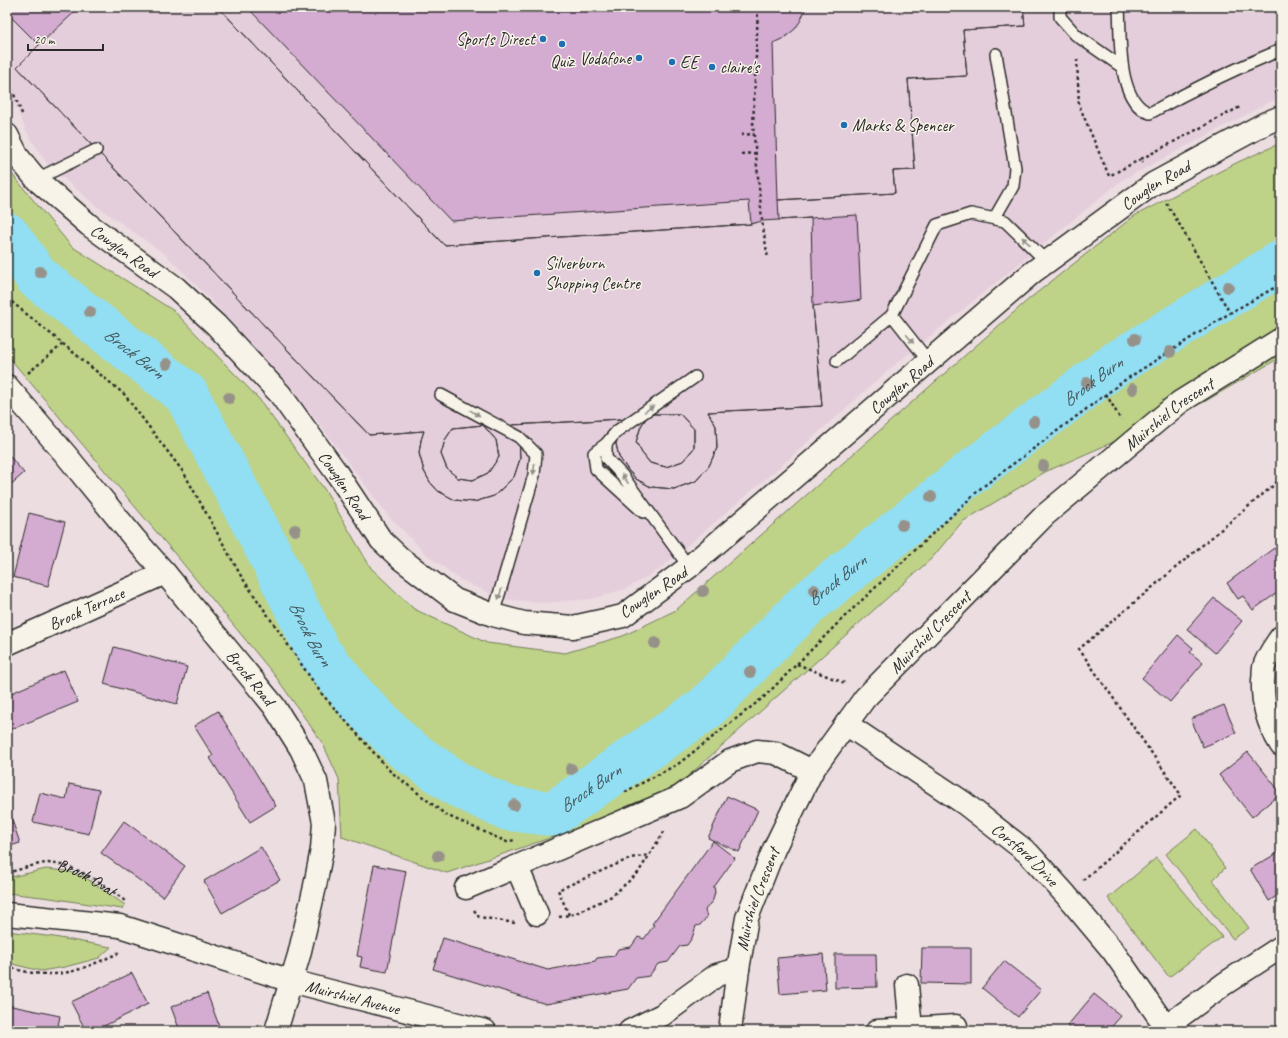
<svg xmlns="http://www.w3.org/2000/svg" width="1288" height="1038" viewBox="0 0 1288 1038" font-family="Caveat,sans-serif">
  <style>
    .built { fill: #e5cedc }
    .green { fill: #bed288; stroke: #747e5a }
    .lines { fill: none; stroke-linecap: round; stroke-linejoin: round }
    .river { stroke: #92def3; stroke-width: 45 }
    .building { fill: #d4abd1; stroke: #2b2b2b; fill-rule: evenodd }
    .service-casing { stroke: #2b2b2b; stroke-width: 14 }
    .minor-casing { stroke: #2b2b2b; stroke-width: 25 }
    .tertiary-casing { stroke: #2b2b2b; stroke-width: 25 }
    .path { stroke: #2b2b2b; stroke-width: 2.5; stroke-dasharray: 3 3; stroke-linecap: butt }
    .service { stroke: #f7f3e8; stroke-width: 11 }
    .minor { stroke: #f7f3e8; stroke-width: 22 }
    .tertiary { stroke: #f7f3e8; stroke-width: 22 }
    .tree { fill: #96928a }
    .oneway { fill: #918f8a }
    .poi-dot { fill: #1f6fb2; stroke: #f7f3e8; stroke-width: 1.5 }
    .labels { text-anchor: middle; stroke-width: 3; stroke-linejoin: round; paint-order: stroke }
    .poi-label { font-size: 17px; fill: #2b2b2b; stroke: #f7f3e8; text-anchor: start }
    .street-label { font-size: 17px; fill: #2b2b2b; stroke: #f7f3e8 }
    .water-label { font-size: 18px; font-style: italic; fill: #45585d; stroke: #f7f3e8 }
  </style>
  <rect width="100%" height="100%" fill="#ecdde1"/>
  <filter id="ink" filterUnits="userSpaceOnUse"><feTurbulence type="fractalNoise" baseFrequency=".025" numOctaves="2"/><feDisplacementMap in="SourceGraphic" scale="8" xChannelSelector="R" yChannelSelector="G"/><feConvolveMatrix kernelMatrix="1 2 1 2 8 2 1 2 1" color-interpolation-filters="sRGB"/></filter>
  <g filter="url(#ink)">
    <path class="built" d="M 7,7 L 1281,7 L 1281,98 L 1270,102 L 1121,181 L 890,369 L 782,465 L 660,569 L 628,588 L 592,599 L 542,603 L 502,599 L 459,579 L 426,554 L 386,513 L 310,412 L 213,302 L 166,255 L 95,205 L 48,165 L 26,131 L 7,86 Z"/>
    <path class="green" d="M 1281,143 L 1281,357 L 1204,402 L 1045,472 L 962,522 L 932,558 L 677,786 L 594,823 L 447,873 L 342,837 L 339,779 L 323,744 L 276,677 L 180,560 L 7,355 L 7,168 L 71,246 L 174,311 L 259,399 L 327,493 L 371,568 L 414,609 L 487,643 L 565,653 L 623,636 L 676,610 L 1029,299 L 1134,216 L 1238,162 Z
      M 1197,829 L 1225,868 L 1213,880 L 1249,928 L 1233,939 L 1166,854 Z
      M 1156,858 L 1222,937 L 1169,977 L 1108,898 Z
      M 46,869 L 67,871 L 83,876 L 125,905 L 122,909 L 50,898 L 7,893 L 7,878 Z
      M 7,931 L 54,937 L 111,947 L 99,958 L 65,967 L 41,971 L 16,965 L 7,961 Z"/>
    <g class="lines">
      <path class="river" id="s1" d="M 7,235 L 38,278 L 186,394 L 268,550 L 319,653 L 357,700 L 405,748 L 458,785 L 506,808 L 553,814 L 706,708 L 808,603 L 969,474 L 1114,365 L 1281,263"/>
    </g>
    <path class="building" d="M 7,7 L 218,7 L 444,245 L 751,224 L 749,201 L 451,221 L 247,7 L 1023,7 L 1025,26 L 963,30 L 967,76 L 908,79 L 915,170 L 893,171 L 895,193 L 778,200 L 779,220 L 857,215 L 861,300 L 813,306 L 822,406 L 708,412 L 716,426 L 717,448 L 709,466 L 696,481 L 674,489 L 651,487 L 636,479 L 628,470 L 619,457 L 616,444 L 617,431 L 621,419 L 512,425 L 519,437 L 520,459 L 514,477 L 494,496 L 474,502 L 455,500 L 438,491 L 430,482 L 424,471 L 419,453 L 421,440 L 424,431 L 369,435 L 17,67 L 39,45 L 7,13 ZM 649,414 L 680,414 L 694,429 L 694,448 L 683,461 L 666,467 L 650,463 L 642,453 L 636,442 L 641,426 ZM 483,425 L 496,440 L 499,457 L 488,473 L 473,480 L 458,478 L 447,469 L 441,454 L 445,440 L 453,428 Z
      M 80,7 L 218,7 L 444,245 L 751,224 L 762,221 L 811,218 L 813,306 L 822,406 L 708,412 L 716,426 L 717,448 L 709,466 L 696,481 L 674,489 L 651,487 L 636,479 L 628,470 L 619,457 L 616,444 L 617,431 L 621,419 L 512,425 L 519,437 L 520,459 L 514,477 L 494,496 L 474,502 L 455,500 L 438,491 L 430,482 L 424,471 L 419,453 L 421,440 L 424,431 L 369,435 L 17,67 L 39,45 ZM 649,414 L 680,414 L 694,429 L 694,448 L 683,461 L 666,467 L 650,463 L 642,453 L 636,442 L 641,426 ZM 483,425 L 496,440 L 499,457 L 488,473 L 473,480 L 458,478 L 447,469 L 441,454 L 445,440 L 453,428 Z
      M 806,7 L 1023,7 L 1025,26 L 963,30 L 967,76 L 908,79 L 915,170 L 893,171 L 895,193 L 778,200 L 773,43 L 784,38 L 795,29 L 801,20 Z
      M 7,453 L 24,473 L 7,488 Z
      M 29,513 L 65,522 L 48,586 L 13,577 Z
      M 1274,548 L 1281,557 L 1281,590 L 1253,610 L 1243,596 L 1238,599 L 1227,583 Z
      M 1214,598 L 1242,621 L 1215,653 L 1187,629 Z
      M 1178,635 L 1193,648 L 1190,652 L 1203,663 L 1170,702 L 1142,678 Z
      M 114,647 L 187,667 L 177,704 L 104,684 Z
      M 64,670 L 78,702 L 7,731 L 7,695 Z
      M 1224,705 L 1236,733 L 1203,747 L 1191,719 Z
      M 218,711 L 276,806 L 250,822 L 210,758 L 213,756 L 194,726 Z
      M 1248,752 L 1281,793 L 1252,817 L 1219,775 Z
      M 69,784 L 99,790 L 89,834 L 33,822 L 40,793 L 66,799 Z
      M 727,796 L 758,810 L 739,852 L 708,838 Z
      M 7,806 L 20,843 L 7,847 Z
      M 124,821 L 185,866 L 163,897 L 101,853 Z
      M 713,841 L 735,858 L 714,887 L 715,892 L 713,900 L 705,910 L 707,917 L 700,925 L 696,926 L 692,938 L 687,945 L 680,946 L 668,962 L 658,964 L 649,976 L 636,978 L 628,989 L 546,1004 L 433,969 L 443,938 L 548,970 L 595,961 L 597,958 L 614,956 L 618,949 L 631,947 L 638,937 L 644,939 L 654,925 L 652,924 Z
      M 261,847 L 280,880 L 222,913 L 204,881 Z
      M 1281,851 L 1281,893 L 1269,901 L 1250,869 Z
      M 374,865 L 406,871 L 387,972 L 360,967 L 362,957 L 357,956 Z
      M 922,948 L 971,948 L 971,984 L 921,983 Z
      M 823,954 L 826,990 L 780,994 L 777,958 Z
      M 835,954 L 876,954 L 877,987 L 835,988 Z
      M 1004,961 L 1041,990 L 1018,1017 L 982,988 Z
      M 132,973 L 148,1004 L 94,1031 L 86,1031 L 71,1002 Z
      M 207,993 L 221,1031 L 180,1031 L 171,1007 Z
      M 1094,994 L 1121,1016 L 1108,1031 L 1073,1031 L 1067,1026 Z
      M 7,1005 L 60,1016 L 57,1031 L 7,1031 Z"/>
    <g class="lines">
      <defs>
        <path id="service" d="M 1060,7 L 1060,17 L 1076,35 L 1122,67
          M 1119,7 C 1121,36 1116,102 1150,113 C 1193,89 1236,68 1281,50
          M 37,179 L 96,150
          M 994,219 L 1013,186 L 1015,168 L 996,54
          M 892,315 L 929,362
          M 837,361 L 892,315 L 937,225 L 971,214 L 1005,221 L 1047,262
          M 441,395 L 519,437 L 536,454 L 534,475 L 493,615
          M 606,444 L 594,453 L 596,469 L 643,512
          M 689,567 L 622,475 L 606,458 L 606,444 L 617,431 L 695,377"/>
        <g id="minor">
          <path id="s3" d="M 7,386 L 66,455 L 134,538 L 165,573 L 274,706 L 301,749 L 316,781 L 324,823 L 322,849 L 314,891 L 299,955 L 276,1031"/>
          <path d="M 1281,637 C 1275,646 1267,656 1264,667 C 1263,671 1264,676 1263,680 C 1262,705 1268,724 1281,745"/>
          <path id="s4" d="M 7,644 L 165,573"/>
          <path id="s5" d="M 846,724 L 964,803 L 1028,853 L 1066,895 L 1113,951 L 1166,1027"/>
          <path d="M 517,867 L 537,914"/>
          <path d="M 466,888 L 680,797 L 730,761 L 757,751 L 776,753 L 812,771"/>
          <path id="s6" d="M 7,914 L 120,926 L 291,981 L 485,1031"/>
          <path d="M 907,985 L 911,1029"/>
          <path d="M 630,1031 L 662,1015 L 717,975 L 738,969"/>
          <path id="s7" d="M 730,1031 L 738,969 L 747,918 L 774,849 L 812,771 L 865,698 L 1045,515 L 1180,402 L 1281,339"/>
          <path d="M 877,1031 L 956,1026"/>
          <path d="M 1160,1031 L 1224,984 L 1281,947"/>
        </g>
        <g id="tertiary">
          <path id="s8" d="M 7,135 L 18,157 L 37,180 L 89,225 L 176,288 L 216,325 L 280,394 L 336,472 L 381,540 L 401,559 L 455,600 L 493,615 L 524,623 L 573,627 L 623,616 L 689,567 L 1033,272 L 1153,184 L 1266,123 L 1281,117"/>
        </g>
      </defs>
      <use href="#service" class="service-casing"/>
      <use href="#minor" class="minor-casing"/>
      <use href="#tertiary" class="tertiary-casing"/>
      <g class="path">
        <path d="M 758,8 L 753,126 L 760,197 L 762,221 L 768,259"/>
        <path d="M 1077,59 L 1079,105 L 1109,176 L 1141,159 L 1143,162"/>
        <path d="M 7,78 L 23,116"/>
        <path d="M 1274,93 L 1281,90"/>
        <path d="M 741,135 L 754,134"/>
        <path d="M 741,154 L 756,153"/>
        <path d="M 1141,159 L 1240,107"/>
        <path d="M 1166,203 L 1178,222 L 1230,313"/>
        <path d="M 7,298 L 124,394 L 184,473 L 241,576 L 321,693 L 390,771 L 446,815 L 507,842 L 514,840"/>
        <path d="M 28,373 L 63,344"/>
        <path d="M 1106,394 L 1121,420"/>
        <path d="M 797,664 L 847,684"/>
        <path d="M 625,792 L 678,764 L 764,697 L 843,618 L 981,488 L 1125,380 L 1230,313 L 1281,284"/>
        <path id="s2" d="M 7,873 C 18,870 36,864 46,863 C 73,863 107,885 126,902"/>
        <path d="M 1083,880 L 1181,795 L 1079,649 L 1281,479"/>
        <path d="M 474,910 L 479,917 L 515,923"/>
        <path d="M 569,915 L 558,890 L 631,858 L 649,855"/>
        <path d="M 559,917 L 574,914 L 612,896 L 638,873 L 665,830"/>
        <path d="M 7,966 C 29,975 57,977 80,969 C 92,965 105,959 117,954 L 120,951"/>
      </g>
      <use href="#service" class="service"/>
      <use href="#minor" class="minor"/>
      <use href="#tertiary" class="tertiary"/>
    </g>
    <g class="tree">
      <circle cx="40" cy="272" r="6"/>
      <circle cx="1228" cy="287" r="6"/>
      <circle cx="90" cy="312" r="6"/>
      <circle cx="1135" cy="339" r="6"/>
      <circle cx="1170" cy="352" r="6"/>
      <circle cx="167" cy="364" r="6"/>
      <circle cx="1087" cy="383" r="6"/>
      <circle cx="1133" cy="389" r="6"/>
      <circle cx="229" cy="398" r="6"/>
      <circle cx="1034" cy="422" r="6"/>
      <circle cx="1043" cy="466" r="6"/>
      <circle cx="931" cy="497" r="6"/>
      <circle cx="902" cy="525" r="6"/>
      <circle cx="295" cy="530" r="6"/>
      <circle cx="814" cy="590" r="6"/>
      <circle cx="703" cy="591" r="6"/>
      <circle cx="655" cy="643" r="6"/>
      <circle cx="750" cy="672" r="6"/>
      <circle cx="571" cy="769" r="6"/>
      <circle cx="514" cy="805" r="6"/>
      <circle cx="438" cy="856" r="6"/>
    </g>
    <defs><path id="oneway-solid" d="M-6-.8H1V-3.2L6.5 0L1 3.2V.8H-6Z"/></defs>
    <g class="oneway">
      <use href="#oneway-solid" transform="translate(1026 241) rotate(-136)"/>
      <use href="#oneway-solid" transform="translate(910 339) rotate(51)"/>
      <use href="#oneway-solid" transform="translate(649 409) rotate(-34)"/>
      <use href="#oneway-solid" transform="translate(475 413) rotate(29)"/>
      <use href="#oneway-solid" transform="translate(534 469) rotate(96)"/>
      <use href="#oneway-solid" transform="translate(625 479) rotate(-127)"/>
      <use href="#oneway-solid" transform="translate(500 594) rotate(107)"/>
    </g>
  </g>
  <g class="poi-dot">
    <circle cx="543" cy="39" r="4"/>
    <circle cx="562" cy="44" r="4"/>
    <circle cx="639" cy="58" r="4"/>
    <circle cx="672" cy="62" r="4"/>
    <circle cx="712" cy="67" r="4"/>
    <circle cx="844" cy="125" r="4"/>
    <circle cx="537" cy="273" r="4"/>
  </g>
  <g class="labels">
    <g class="poi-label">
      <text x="535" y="45" text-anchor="end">Sports Direct</text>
      <text x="631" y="64" text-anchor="end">Vodafone</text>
      <text x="562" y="67" text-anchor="middle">Quiz</text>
      <text x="680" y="68">EE</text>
      <text x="720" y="73">claire's</text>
      <text x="852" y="131">Marks &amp; Spencer</text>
      <text x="545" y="269">Silverburn<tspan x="545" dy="20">Shopping Centre</tspan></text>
    </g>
    <g class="street-label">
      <text dy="6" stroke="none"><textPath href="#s8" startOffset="1511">Cowglen Road</textPath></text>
      <text dy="6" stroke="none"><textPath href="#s8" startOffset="167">Cowglen Road</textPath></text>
      <text dy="6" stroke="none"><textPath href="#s8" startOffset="1187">Cowglen Road</textPath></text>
      <text dy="6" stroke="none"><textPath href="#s7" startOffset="782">Muirshiel Crescent</textPath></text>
      <text dy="6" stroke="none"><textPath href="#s8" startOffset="491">Cowglen Road</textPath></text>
      <text transform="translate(653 592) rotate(-34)" y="6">Cowglen Road</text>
      <text dy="6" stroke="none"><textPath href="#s4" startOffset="87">Brock Terrace</textPath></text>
      <text dy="6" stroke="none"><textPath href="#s7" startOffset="458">Muirshiel Crescent</textPath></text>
      <text dy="6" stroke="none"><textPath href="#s3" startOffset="380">Brock Road</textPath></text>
      <text dy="6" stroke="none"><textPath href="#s5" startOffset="222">Corsford Drive</textPath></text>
      <text dy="6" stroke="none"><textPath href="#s2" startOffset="83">Brock Oval</textPath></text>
      <text dy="6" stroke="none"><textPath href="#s7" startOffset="135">Muirshiel Crescent</textPath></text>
      <text dy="6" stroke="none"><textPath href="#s6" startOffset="357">Muirshiel Avenue</textPath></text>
    </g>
    <g class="water-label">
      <text dy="6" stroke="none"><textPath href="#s1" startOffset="175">Brock Burn</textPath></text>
      <text dy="6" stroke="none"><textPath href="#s1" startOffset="1519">Brock Burn</textPath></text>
      <text dy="6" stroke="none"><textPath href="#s1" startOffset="1195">Brock Burn</textPath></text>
      <text dy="6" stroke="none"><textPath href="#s1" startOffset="511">Brock Burn</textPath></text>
      <text dy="6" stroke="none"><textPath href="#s1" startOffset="871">Brock Burn</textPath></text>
    </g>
  </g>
  <rect width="1288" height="1038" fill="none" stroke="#f7f3e8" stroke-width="24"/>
  <rect x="12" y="12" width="1264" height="1014" fill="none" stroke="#2b2b2b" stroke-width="1.5" filter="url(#ink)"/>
  <path d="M28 44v6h75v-6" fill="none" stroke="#2b2b2b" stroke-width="2"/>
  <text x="34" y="44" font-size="12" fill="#2b2b2b" stroke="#f7f3e8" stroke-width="3" paint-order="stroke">20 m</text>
</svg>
